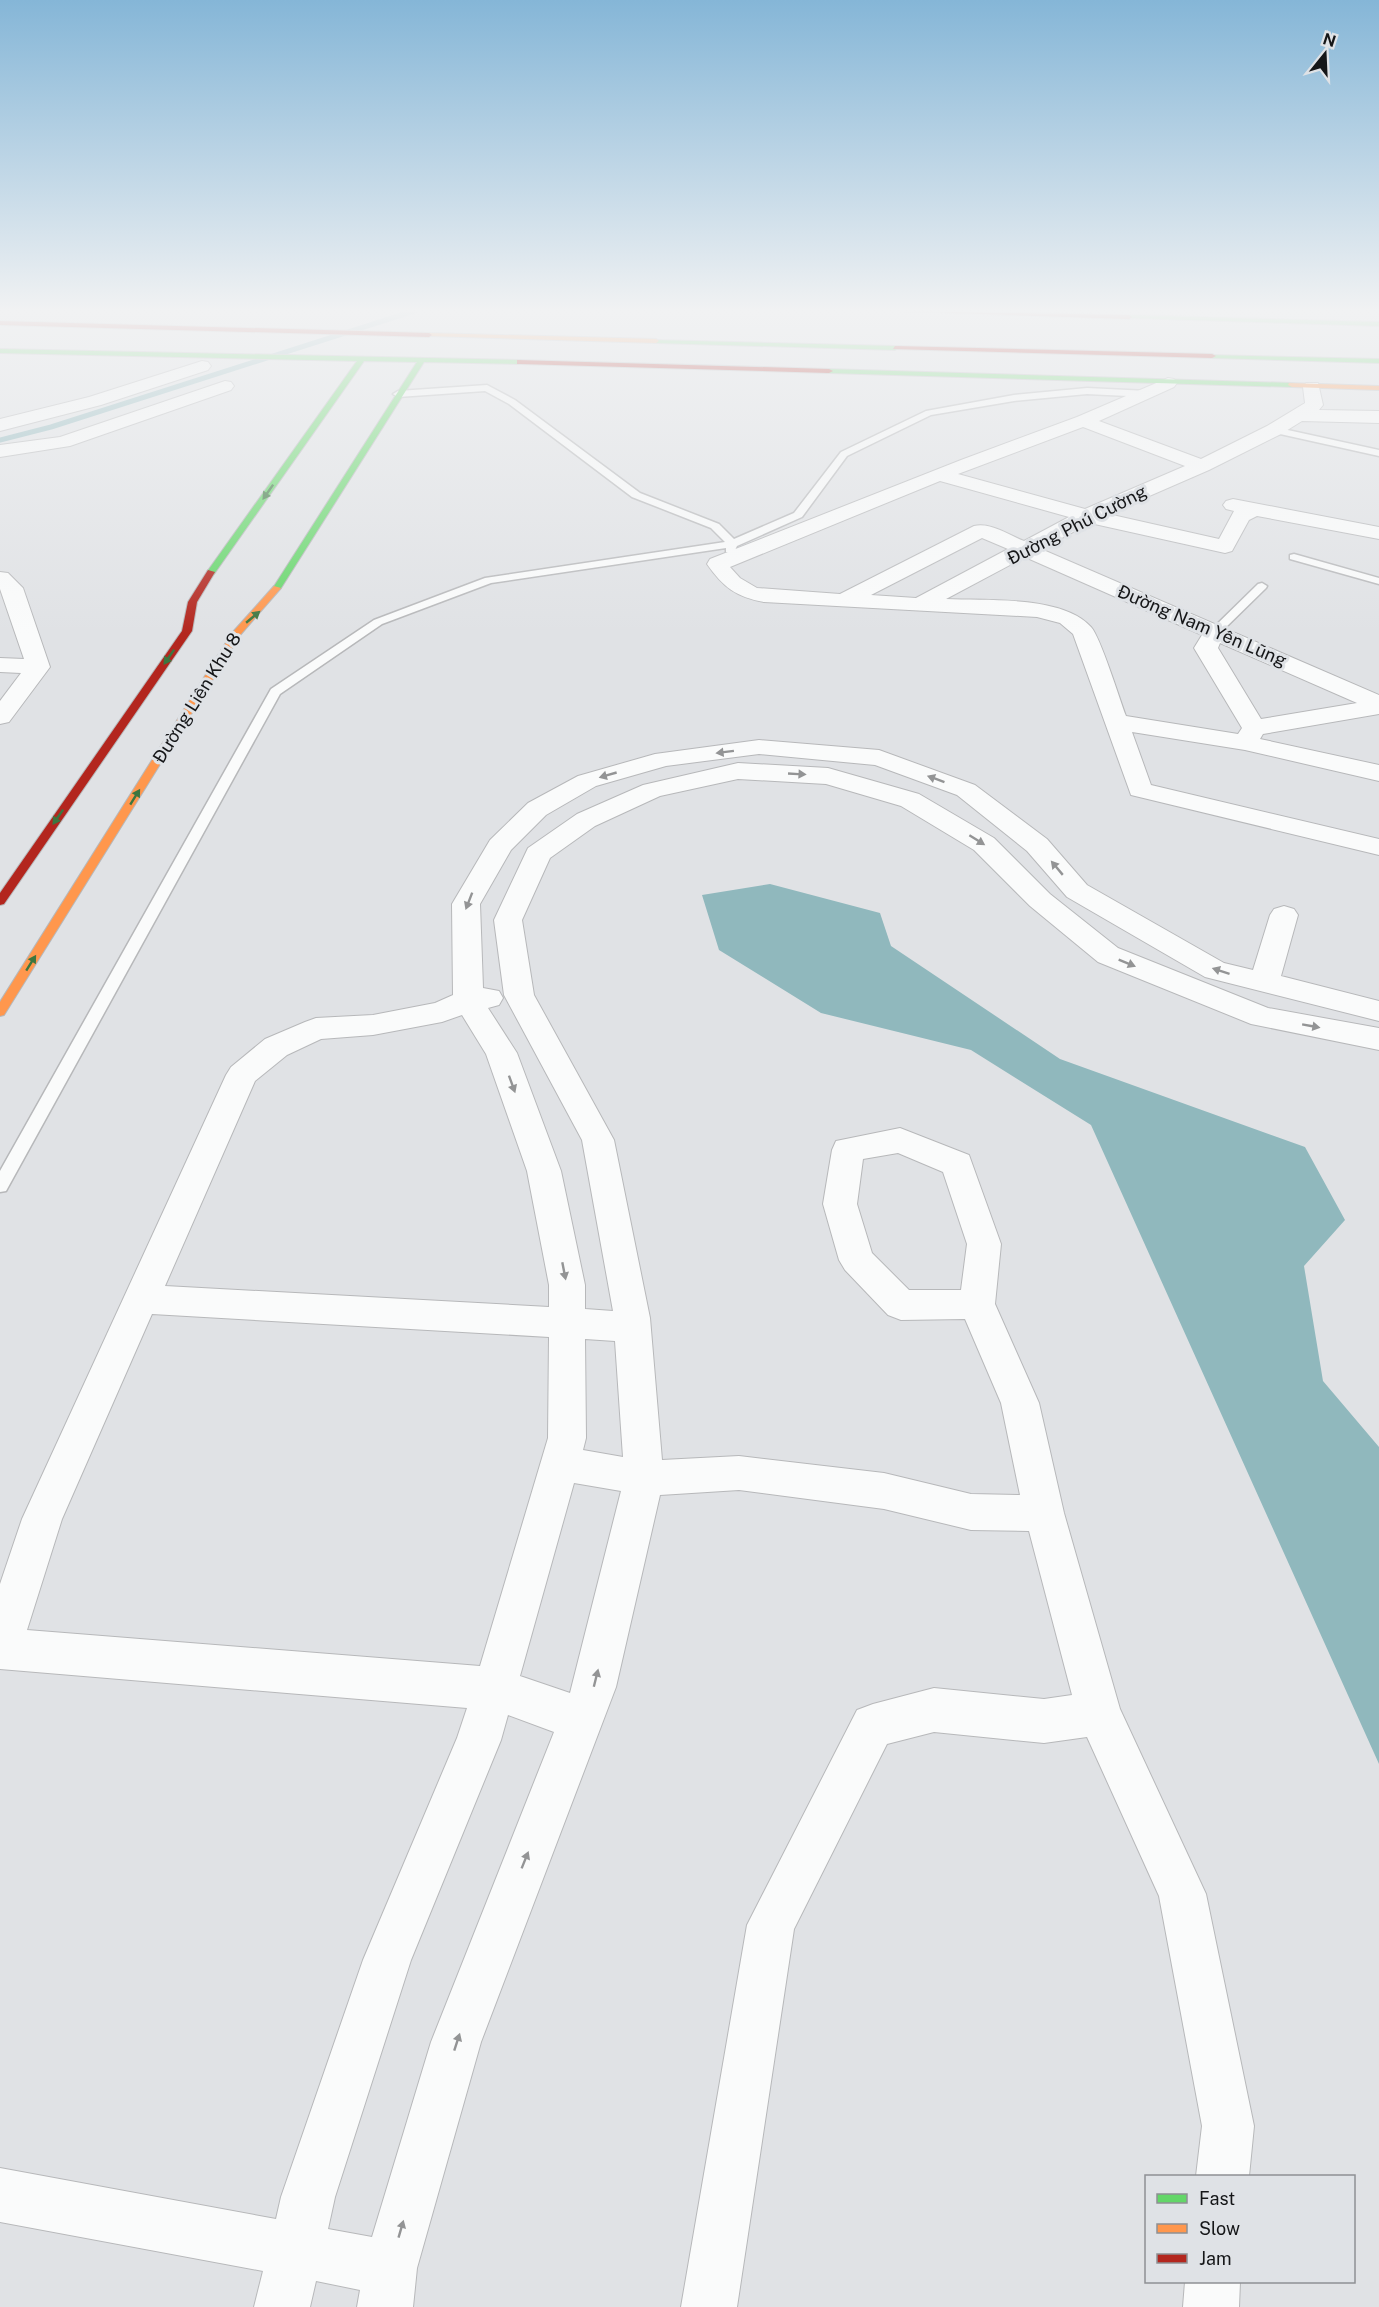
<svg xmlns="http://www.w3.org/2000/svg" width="1379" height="2307" viewBox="0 0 1379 2307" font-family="'Public Sans',sans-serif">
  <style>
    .water { fill: #90b8bd }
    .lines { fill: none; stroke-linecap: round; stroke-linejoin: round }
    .stream { stroke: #90b8bd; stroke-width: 5 }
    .lane-casing { stroke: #b7b8ba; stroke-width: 3 }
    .street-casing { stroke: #b7b8ba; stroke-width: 2 }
    .fast-casing { stroke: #b7b8ba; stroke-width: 2 }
    .slow-casing { stroke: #b7b8ba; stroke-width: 2 }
    .jam-casing { stroke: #b7b8ba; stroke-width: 2 }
    .lane { fill: #fafbfb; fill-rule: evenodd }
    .street { fill: #fafbfb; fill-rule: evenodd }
    .fast { fill: #63d668; fill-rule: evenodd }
    .slow { fill: #ff974d; fill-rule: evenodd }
    .jam { fill: #b3261e; fill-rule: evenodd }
    .oneway { fill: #3c7640 }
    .oneway2 { fill: #939495 }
    .labels { text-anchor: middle; stroke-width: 6; stroke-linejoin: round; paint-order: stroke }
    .far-street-label { font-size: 18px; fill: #151618; stroke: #dfe2e6 }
  </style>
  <rect width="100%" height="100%" fill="#e0e2e5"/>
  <path class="water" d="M 770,884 L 880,913 L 891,946 L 1060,1059 L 1305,1147 L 1345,1220 L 1304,1266 L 1323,1381 L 1379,1447 L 1379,1764 L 1091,1125 L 971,1050 L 821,1013 L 719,950 L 702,895 Z"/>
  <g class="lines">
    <path class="stream" d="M 0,440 L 51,427 L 414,311"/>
    <defs>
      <path id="lane" d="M 487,385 L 515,400 L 640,493 L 719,524 L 734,539 L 794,513 L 841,452 L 926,411 L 1014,395 L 1087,388 L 1148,391 L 1153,394 L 1148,397 L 1087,394 L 1014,401 L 931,415 L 847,456 L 802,517 L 737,546 L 734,552 L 726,552 L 726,548 L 491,583 L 382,624 L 280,694 L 6,1191 L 0,1192 L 0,1171 L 271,689 L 374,620 L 485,578 L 725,542 L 711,528 L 632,497 L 509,404 L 485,391 L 398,397 L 393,394 L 398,391 Z
        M 1274,427 L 1379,450 L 1379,456 L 1271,432 L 1269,430 Z
        M 1294,554 L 1379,578 L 1379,584 L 1290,559 L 1290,555 Z
        M 1262,583 L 1267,586 L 1266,588 L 1220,633 L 1212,633 L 1212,629 L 1258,584 Z"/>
      <path id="street" d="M 202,361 L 208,362 L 211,366 L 208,370 L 101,405 L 0,431 L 0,419 L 89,397 Z
        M 1168,378 L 1174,379 L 1177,383 L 1174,387 L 1099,421 L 1201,459 L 1267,426 L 1305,403 L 1303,387 L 1306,383 L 1318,383 L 1323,405 L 1319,410 L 1379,411 L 1379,423 L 1302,421 L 1281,434 L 1209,470 L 1108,514 L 1219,539 L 1234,511 L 1226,509 L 1223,505 L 1226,501 L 1233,499 L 1379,527 L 1379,539 L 1257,516 L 1249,520 L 1232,551 L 1225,553 L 1090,523 L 1041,549 L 1379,695 L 1379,714 L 1263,734 L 1260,739 L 1379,765 L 1379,781 L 1245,750 L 1132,732 L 1151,785 L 1379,839 L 1379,855 L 1131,795 L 1073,634 L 1060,623 L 1037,617 L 764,602 C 736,597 723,587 707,564 L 710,559 L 961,460 L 1077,417 ZM 1083,427 L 1185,466 L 1085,509 L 958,474 ZM 940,481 L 1069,517 L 1024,541 C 1009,535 990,522 974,526 L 840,594 L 757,588 L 740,578 L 730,567 ZM 982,538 L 1008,549 L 916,598 L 871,595 ZM 1025,557 L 1202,635 L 1194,648 L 1242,728 L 1238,734 L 1126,716 C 1119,698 1101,638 1091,627 C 1063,595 986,601 946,599 ZM 1220,643 L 1357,703 L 1261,719 L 1218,648 Z
        M 225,381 L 231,382 L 234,386 L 231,390 L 70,446 L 0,457 L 0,445 L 60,437 Z
        M 0,572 L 8,573 L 23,588 L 50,667 L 9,722 L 0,724 L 0,701 L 21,673 L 0,672 L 0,658 L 24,659 L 0,589 Z
        M 759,740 L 879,750 L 975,785 L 1047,839 L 1087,885 L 1224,963 L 1253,970 L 1270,915 L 1274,909 L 1284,906 L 1294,909 L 1298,915 L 1281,976 L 1379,1001 L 1379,1021 L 1205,977 L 1067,897 L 1027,851 L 957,795 L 875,765 L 759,754 L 666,766 L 596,786 L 546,815 L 511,850 L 480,904 L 483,988 L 499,991 L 503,998 L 499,1005 L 488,1008 L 517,1053 L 561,1171 L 585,1285 L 585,1309 L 613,1311 L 582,1140 L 504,995 L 494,920 L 528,848 L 577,814 L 643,785 L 738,763 L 828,768 L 919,794 L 994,838 L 1050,894 L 1118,948 L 1268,1008 L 1379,1028 L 1379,1050 L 1251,1024 L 1098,962 L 1030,906 L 974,850 L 901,806 L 826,784 L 738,779 L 660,796 L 595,826 L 550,858 L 522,920 L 534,995 L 614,1140 L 650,1318 L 662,1460 L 739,1456 L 884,1473 L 971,1494 L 1020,1495 L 1001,1403 L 965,1319 L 901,1320 L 888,1315 L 845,1270 L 839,1260 L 823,1204 L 832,1150 L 836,1141 L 900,1128 L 969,1155 L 1001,1244 L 995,1304 L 1039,1403 L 1064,1513 L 1120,1709 L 1206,1894 L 1254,2126 L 1249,2176 L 1196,2176 L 1202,2126 L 1159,1896 L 1087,1737 L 1044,1743 L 934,1732 L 887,1744 L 794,1929 L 737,2307 L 681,2307 L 747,1925 L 857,1710 L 873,1704 L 934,1688 L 1044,1699 L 1072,1695 L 1029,1531 L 971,1530 L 884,1509 L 739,1490 L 660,1495 L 616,1687 L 481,2042 L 417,2268 L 413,2307 L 357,2307 L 360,2290 L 316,2281 L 310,2307 L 254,2307 L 263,2271 L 0,2222 L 0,2168 L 276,2219 L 281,2197 L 363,1960 L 457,1738 L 467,1708 L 0,1669 L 0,1584 L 22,1519 L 226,1075 L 231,1067 L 265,1039 L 305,1022 L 316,1018 L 373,1015 L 435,1003 L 453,995 L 452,904 L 490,840 L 528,803 L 578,776 L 655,754 ZM 462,1015 L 486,1054 L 527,1171 L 549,1285 L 549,1307 L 165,1286 L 255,1081 L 287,1055 L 321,1039 L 373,1035 L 442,1022 ZM 898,1153 L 943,1172 L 967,1244 L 961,1290 L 909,1290 L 872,1253 L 857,1204 L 863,1159 ZM 152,1314 L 549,1337 L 548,1438 L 480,1666 L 27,1630 L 62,1519 ZM 585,1339 L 615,1341 L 623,1457 L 583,1450 L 586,1438 ZM 574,1483 L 621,1491 L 570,1693 L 520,1676 ZM 508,1715 L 554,1732 L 431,2042 L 372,2237 L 328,2229 L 335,2197 L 411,1960 L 501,1740 Z
        M 1185,2282 L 1240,2282 L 1239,2307 L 1183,2307 Z"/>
      <path id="fast" d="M 1129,315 L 1379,322 L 1379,326 L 1127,318 Z
        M 654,340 L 895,346 L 898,348 L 895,350 L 656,343 Z
        M 0,349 L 520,360 L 524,362 L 520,364 L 424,362 L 281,588 L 277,591 L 273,588 L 417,362 L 364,361 L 214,574 L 211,575 L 207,572 L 357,361 L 0,353 Z
        M 1210,355 L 1379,359 L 1379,363 L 1212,358 L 1208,356 Z
        M 826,369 L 1292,383 L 1296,385 L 1292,387 L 829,373 L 826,373 Z"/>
      <path id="slow" d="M 429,333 L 656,339 L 659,341 L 656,343 L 427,336 Z
        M 1289,383 L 1379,386 L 1379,390 L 1292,387 L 1288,385 Z
        M 274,586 L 281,588 L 241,634 L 4,1015 L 0,1016 L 0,1002 L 232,633 Z"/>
      <path id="jam" d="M 895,311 L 1129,315 L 1132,317 L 1129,319 Z
        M 0,321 L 429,333 L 432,335 L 429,337 L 0,325 Z
        M 895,346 L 1212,354 L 1216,356 L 1212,358 L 893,349 Z
        M 517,360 L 829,369 L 833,371 L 829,373 L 520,364 L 517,364 Z
        M 208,570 L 215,572 L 197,602 L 192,631 L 4,904 L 0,905 L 0,893 L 182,631 L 188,602 Z"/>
    </defs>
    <use href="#lane" class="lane-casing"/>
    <use href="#street" class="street-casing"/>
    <use href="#fast" class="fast-casing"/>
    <use href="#slow" class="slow-casing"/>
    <use href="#jam" class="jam-casing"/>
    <use href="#lane" class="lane"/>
    <use href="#street" class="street"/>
    <use href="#fast" class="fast"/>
    <use href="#slow" class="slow"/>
    <use href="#jam" class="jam"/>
  </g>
  <defs><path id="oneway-solid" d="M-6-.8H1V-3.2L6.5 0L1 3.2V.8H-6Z" transform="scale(1.5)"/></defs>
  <g class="oneway">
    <use href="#oneway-solid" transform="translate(268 492) rotate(125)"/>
    <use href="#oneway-solid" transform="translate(253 617) rotate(-40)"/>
    <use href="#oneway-solid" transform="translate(169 657) rotate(125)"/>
    <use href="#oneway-solid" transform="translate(135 797) rotate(-58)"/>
    <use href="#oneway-solid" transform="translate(58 817) rotate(125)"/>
    <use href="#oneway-solid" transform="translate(31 963) rotate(-58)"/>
  </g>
  <g class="oneway2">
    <use href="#oneway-solid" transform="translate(725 752) rotate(173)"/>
    <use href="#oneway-solid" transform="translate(797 774) rotate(3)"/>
    <use href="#oneway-solid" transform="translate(608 775) rotate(164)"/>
    <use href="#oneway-solid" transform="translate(936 779) rotate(-160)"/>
    <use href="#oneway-solid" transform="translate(977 840) rotate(32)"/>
    <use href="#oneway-solid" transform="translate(1057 868) rotate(-130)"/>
    <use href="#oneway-solid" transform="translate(469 901) rotate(111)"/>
    <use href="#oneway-solid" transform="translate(1127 963) rotate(22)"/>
    <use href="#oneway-solid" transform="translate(1221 971) rotate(-162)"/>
    <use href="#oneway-solid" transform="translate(1311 1026) rotate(10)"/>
    <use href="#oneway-solid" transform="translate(512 1084) rotate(70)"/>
    <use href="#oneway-solid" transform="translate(564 1271) rotate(79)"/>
    <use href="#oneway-solid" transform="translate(596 1678) rotate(-76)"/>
    <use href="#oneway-solid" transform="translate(525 1860) rotate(-68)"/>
    <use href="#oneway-solid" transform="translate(457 2042) rotate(-72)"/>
    <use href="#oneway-solid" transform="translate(401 2229) rotate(-74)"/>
  </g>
  <linearGradient id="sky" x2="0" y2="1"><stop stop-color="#85b6d7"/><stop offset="0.49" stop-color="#f1f2f3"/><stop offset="1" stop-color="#f1f2f3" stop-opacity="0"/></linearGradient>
  <rect width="1379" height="634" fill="url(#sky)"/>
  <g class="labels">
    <g class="far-street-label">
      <text transform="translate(1077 525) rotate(-27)" y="6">Đường Phú Cường</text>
      <text transform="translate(1202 626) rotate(23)" y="6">Đường Nam Yên Lũng</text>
      <text transform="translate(197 698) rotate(-58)" y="6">Đường Liên Khu 8</text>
    </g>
  </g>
  <rect x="1145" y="2175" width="210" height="108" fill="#dfe2e6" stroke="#8e9094" stroke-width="1.5"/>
  <rect x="1157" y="2194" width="30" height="9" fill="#63d668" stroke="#8e9094" stroke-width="1.5"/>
  <text x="1199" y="2205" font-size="18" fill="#151618">Fast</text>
  <rect x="1157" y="2224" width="30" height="9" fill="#ff974d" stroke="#8e9094" stroke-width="1.5"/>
  <text x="1199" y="2235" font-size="18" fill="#151618">Slow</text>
  <rect x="1157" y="2254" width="30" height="9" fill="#b3261e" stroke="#8e9094" stroke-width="1.5"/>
  <text x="1199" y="2265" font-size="18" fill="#151618">Jam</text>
  <g transform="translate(1325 54) rotate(18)" stroke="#dfe2e6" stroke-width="4.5" paint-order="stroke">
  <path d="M0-4.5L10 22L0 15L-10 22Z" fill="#151618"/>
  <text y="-9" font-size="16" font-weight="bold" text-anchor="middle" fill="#151618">N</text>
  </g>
</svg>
